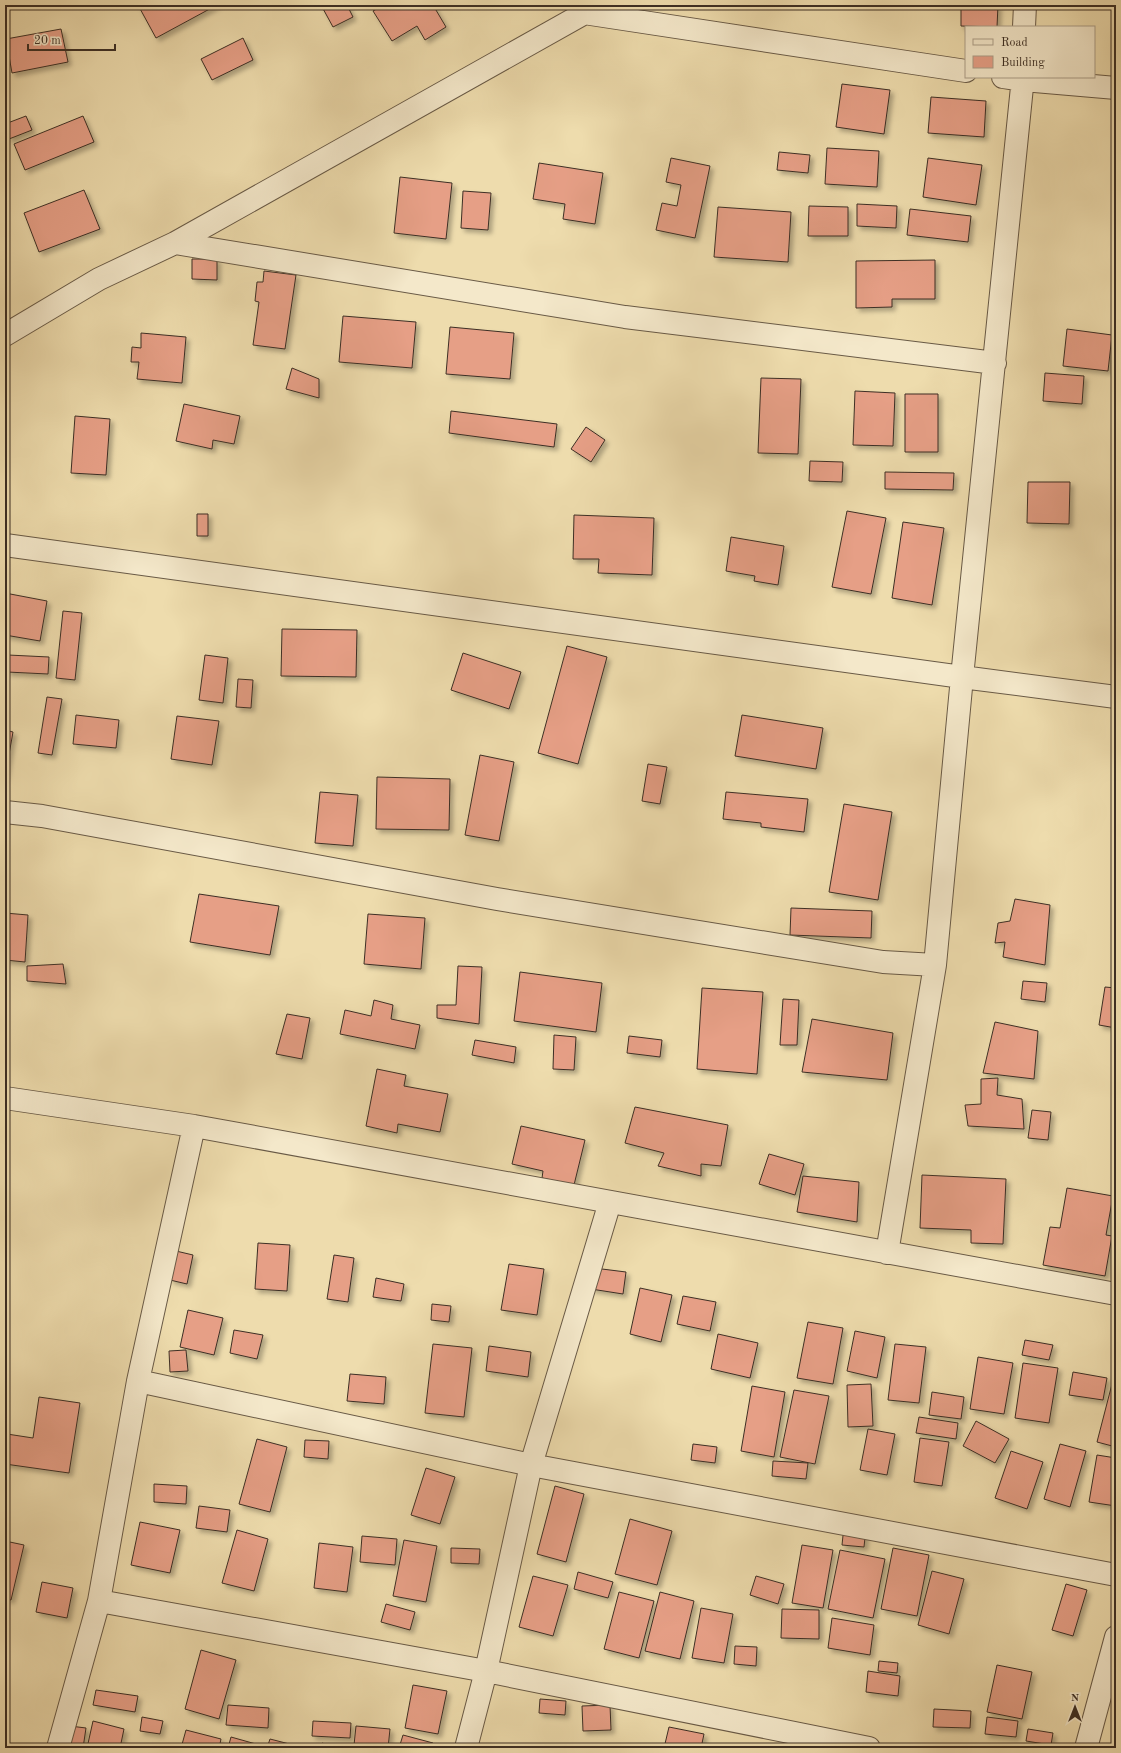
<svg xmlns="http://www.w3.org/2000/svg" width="1121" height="1753" viewBox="0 0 1121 1753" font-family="'Old Standard TT',serif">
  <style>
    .building { fill: #e69f86; stroke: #3d2f24; filter: url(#shadow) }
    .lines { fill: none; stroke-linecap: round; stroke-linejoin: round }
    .minor-casing { stroke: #695a46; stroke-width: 24 }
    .minor { stroke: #f4e8ca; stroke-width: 22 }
  </style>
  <defs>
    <filter id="shadow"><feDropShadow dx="3.5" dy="3.5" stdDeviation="2" flood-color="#0004"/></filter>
  </defs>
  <rect width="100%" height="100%" fill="#eedcad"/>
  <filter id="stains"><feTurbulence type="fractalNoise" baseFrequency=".005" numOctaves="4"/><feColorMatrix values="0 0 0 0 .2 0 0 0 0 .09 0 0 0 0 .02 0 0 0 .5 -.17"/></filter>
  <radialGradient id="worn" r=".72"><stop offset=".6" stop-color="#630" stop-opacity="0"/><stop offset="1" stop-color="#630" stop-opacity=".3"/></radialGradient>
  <path class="building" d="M 138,5 L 217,5 L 156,38 Z
    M 321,5 L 347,5 L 353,17 L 333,27 Z
    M 384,5 L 433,5 L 446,27 L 425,40 L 417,26 L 392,41 L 373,11 Z
    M 961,5 L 998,5 L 997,27 L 961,26 Z
    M 61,29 L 68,62 L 12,73 L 6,39 Z
    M 243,38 L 253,60 L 212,80 L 201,59 Z
    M 842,84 L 890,90 L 884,134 L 836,127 Z
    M 931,97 L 986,101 L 984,137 L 928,133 Z
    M 26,116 L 32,130 L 9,139 L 5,124 Z
    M 83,116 L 94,142 L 25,170 L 14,144 Z
    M 827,148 L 879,151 L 877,187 L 825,184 Z
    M 779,152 L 810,155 L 808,173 L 777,170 Z
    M 671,158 L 710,166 L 695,238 L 656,230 L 662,203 L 677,206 L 681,185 L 666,182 Z
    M 928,158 L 982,165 L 976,205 L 923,197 Z
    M 539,163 L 603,173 L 595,224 L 563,219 L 565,204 L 533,199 Z
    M 400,177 L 452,183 L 446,239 L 394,233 Z
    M 84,190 L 100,229 L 39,252 L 24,213 Z
    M 463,191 L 491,193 L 488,230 L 461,228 Z
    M 857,204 L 897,206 L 896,228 L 857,226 Z
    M 809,206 L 848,207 L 848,236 L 808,236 Z
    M 718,207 L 791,212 L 788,262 L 714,257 Z
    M 910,209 L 971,216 L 968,242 L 907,235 Z
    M 192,259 L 217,259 L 217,280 L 192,279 Z
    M 935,260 L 935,299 L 892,299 L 892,307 L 856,308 L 856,261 Z
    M 264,271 L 296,275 L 285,349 L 253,345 L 259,302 L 255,301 L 257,282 L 263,282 Z
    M 343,316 L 416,322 L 412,368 L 339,362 Z
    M 450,327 L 514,333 L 510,379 L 446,374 Z
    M 1067,329 L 1112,335 L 1108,371 L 1063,366 Z
    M 141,333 L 186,337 L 182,383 L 137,379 L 139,362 L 131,362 L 132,347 L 141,348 Z
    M 292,368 L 319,379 L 319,398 L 286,389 Z
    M 1045,373 L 1084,376 L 1082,404 L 1043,401 Z
    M 761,378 L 801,379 L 798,454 L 758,453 Z
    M 855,391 L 895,393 L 893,446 L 853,445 Z
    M 905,394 L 938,394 L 938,452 L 905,452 Z
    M 184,404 L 240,416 L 234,444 L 213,440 L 212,449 L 176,441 Z
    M 451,411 L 557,424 L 554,447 L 449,433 Z
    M 75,416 L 110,419 L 106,475 L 71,473 Z
    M 586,427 L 605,440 L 591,462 L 571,449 Z
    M 810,461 L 843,462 L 842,482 L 809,481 Z
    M 885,472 L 954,473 L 953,490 L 885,489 Z
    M 1028,482 L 1070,482 L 1069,524 L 1027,523 Z
    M 847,511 L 886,518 L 871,594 L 832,587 Z
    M 197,514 L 208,514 L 208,536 L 197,536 Z
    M 574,515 L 654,518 L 652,575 L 598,573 L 599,559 L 573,559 Z
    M 903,522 L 944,528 L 932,605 L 892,598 Z
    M 731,537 L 784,546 L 778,585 L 754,581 L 755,576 L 726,571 Z
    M 5,593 L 47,601 L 40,641 L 5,635 Z
    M 63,611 L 82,613 L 75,680 L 56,678 Z
    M 282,629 L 357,630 L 356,677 L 281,676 Z
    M 567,646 L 607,657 L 578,764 L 538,753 Z
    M 463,653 L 521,672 L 509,709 L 451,690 Z
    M 8,655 L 49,657 L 48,674 L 7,672 Z
    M 205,655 L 228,658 L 223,703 L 199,700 Z
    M 238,679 L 253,680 L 251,708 L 236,707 Z
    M 47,697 L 62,699 L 52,755 L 38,753 Z
    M 76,715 L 119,720 L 116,748 L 73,744 Z
    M 742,715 L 823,728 L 816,769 L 735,756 Z
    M 177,716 L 219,721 L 212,765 L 171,759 Z
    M 5,730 L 13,732 L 5,777 Z
    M 480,755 L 514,762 L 499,841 L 465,835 Z
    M 648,764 L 667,767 L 660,804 L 642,801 Z
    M 377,777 L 450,779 L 449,830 L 376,829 Z
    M 320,792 L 358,795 L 353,846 L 315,843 Z
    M 726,792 L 808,799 L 804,832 L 761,827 L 761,823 L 723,819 Z
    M 844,804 L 892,812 L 878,900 L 829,892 Z
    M 199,894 L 279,906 L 270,955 L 190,942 Z
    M 1015,899 L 1050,905 L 1045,965 L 1003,957 L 1005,942 L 995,943 L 998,923 L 1010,921 Z
    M 791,908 L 872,911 L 871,938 L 790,935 Z
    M 5,913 L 28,915 L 25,962 L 5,960 Z
    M 368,914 L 425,918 L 421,969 L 364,964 Z
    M 63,964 L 66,984 L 27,981 L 27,966 Z
    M 458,966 L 482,967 L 479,1024 L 437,1018 L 437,1005 L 456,1005 Z
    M 520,972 L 602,983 L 596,1032 L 514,1021 Z
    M 1023,981 L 1047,983 L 1045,1002 L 1021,999 Z
    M 1105,987 L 1116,988 L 1116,1028 L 1099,1025 Z
    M 702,988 L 763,992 L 757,1074 L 697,1069 Z
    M 783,999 L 799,1000 L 797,1045 L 780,1045 Z
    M 374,1000 L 393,1005 L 391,1019 L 420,1025 L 415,1049 L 340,1034 L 345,1010 L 371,1016 Z
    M 287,1014 L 310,1018 L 302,1059 L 276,1054 Z
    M 812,1019 L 893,1033 L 887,1080 L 802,1072 Z
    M 995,1022 L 1038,1031 L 1034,1079 L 983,1073 Z
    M 554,1035 L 576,1037 L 574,1070 L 553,1069 Z
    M 629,1036 L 662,1040 L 660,1057 L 627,1053 Z
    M 475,1040 L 516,1047 L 514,1063 L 472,1055 Z
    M 377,1069 L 406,1075 L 404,1086 L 448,1094 L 440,1132 L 398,1124 L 397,1133 L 366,1126 Z
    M 998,1078 L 997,1095 L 1022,1099 L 1024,1129 L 968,1126 L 965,1105 L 981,1104 L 981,1079 Z
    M 635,1107 L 728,1125 L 721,1166 L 701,1164 L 701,1176 L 658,1166 L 664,1153 L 625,1143 Z
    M 1032,1110 L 1051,1112 L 1048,1140 L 1028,1138 Z
    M 521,1126 L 585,1140 L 574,1185 L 542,1178 L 543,1171 L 512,1164 Z
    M 769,1154 L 804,1164 L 795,1195 L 759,1184 Z
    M 922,1175 L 1006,1179 L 1003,1244 L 971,1243 L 971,1230 L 920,1228 Z
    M 803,1176 L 859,1182 L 857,1222 L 797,1212 Z
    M 1067,1188 L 1113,1196 L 1106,1235 L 1112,1236 L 1105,1276 L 1043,1265 L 1050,1227 L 1060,1228 Z
    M 258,1243 L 290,1245 L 287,1291 L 255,1289 Z
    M 176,1251 L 193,1255 L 187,1284 L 170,1280 Z
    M 334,1255 L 354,1258 L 348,1302 L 327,1299 Z
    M 509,1264 L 544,1269 L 537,1315 L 501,1310 Z
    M 594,1268 L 626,1272 L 623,1294 L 591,1289 Z
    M 376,1278 L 404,1284 L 401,1301 L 373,1297 Z
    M 640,1288 L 672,1295 L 661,1342 L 630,1334 Z
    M 683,1296 L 716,1302 L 710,1331 L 677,1324 Z
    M 432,1304 L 451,1306 L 449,1322 L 431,1320 Z
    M 188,1310 L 223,1318 L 214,1355 L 180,1347 Z
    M 808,1322 L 843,1328 L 833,1384 L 797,1378 Z
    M 234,1330 L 263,1335 L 257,1359 L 230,1353 Z
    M 855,1331 L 885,1337 L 877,1378 L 847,1371 Z
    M 718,1334 L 758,1343 L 750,1378 L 711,1369 Z
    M 1025,1340 L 1053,1345 L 1049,1360 L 1022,1355 Z
    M 433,1344 L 472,1348 L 464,1417 L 425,1413 Z
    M 895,1344 L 926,1347 L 919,1403 L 888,1400 Z
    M 489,1346 L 531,1352 L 528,1377 L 486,1371 Z
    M 186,1350 L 188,1371 L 170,1372 L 169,1351 Z
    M 978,1357 L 1013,1363 L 1004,1414 L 970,1409 Z
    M 1023,1363 L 1058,1368 L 1049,1423 L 1015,1418 Z
    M 1073,1372 L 1107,1378 L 1103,1400 L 1069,1395 Z
    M 350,1374 L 386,1377 L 384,1404 L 347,1401 Z
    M 871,1384 L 873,1426 L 848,1427 L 847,1385 Z
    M 1112,1384 L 1116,1385 L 1116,1447 L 1097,1442 Z
    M 752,1386 L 785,1392 L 774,1457 L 741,1451 Z
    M 794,1390 L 829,1396 L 815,1464 L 780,1457 Z
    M 932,1392 L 964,1397 L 961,1419 L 929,1415 Z
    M 39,1397 L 80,1403 L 69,1473 L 5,1464 L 7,1434 L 33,1438 Z
    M 919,1417 L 958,1423 L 956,1439 L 916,1433 Z
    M 976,1421 L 1009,1439 L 995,1463 L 963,1446 Z
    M 868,1429 L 895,1434 L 887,1475 L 860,1470 Z
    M 920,1438 L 949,1442 L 942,1486 L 914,1482 Z
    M 257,1439 L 287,1447 L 270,1512 L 239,1504 Z
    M 305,1440 L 329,1441 L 328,1459 L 304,1457 Z
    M 693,1444 L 717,1447 L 715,1463 L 691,1460 Z
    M 1060,1444 L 1086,1451 L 1070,1507 L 1044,1499 Z
    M 1011,1451 L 1043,1462 L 1027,1509 L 995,1498 Z
    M 1097,1455 L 1116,1458 L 1116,1506 L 1089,1502 Z
    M 773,1461 L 808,1463 L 806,1479 L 772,1476 Z
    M 426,1468 L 455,1477 L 440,1524 L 411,1515 Z
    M 154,1484 L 187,1486 L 186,1504 L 154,1502 Z
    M 555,1486 L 584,1494 L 566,1562 L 537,1554 Z
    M 199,1506 L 230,1510 L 227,1532 L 196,1528 Z
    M 630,1519 L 672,1531 L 657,1585 L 615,1574 Z
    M 140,1522 L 180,1530 L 170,1573 L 131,1565 Z
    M 844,1526 L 866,1528 L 864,1547 L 842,1545 Z
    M 237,1530 L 268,1539 L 254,1591 L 222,1583 Z
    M 362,1536 L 397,1539 L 395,1565 L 360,1562 Z
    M 404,1540 L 437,1546 L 426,1602 L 393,1596 Z
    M 5,1541 L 24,1545 L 11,1600 L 5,1599 Z
    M 319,1543 L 353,1547 L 347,1592 L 314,1588 Z
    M 802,1545 L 833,1550 L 823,1608 L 792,1603 Z
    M 451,1548 L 480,1549 L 479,1564 L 451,1563 Z
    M 893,1548 L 929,1555 L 917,1616 L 881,1609 Z
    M 840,1550 L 885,1559 L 873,1618 L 828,1609 Z
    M 932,1571 L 964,1579 L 949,1634 L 918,1625 Z
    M 578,1572 L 613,1582 L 608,1598 L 574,1589 Z
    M 533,1576 L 568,1585 L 553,1636 L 519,1627 Z
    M 756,1576 L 784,1584 L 778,1604 L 750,1595 Z
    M 42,1582 L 73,1588 L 67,1618 L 36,1612 Z
    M 1066,1584 L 1087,1590 L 1073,1636 L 1052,1630 Z
    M 619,1592 L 654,1601 L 639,1658 L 604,1649 Z
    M 660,1592 L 694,1601 L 680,1659 L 645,1651 Z
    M 386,1604 L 415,1612 L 410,1630 L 381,1622 Z
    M 701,1608 L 733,1614 L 724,1663 L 692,1658 Z
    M 782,1609 L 819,1610 L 819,1639 L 781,1638 Z
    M 832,1618 L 874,1625 L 870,1655 L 828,1648 Z
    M 735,1646 L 757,1647 L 756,1666 L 734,1664 Z
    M 201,1650 L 236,1660 L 219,1719 L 185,1709 Z
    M 879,1661 L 898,1663 L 897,1673 L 878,1671 Z
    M 997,1665 L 1032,1672 L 1022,1719 L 987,1712 Z
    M 868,1671 L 900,1676 L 898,1696 L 866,1692 Z
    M 413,1685 L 447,1691 L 438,1734 L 405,1728 Z
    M 96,1690 L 138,1696 L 135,1712 L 93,1705 Z
    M 540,1699 L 566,1701 L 565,1715 L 539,1713 Z
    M 228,1705 L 269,1708 L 268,1728 L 226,1725 Z
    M 610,1705 L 611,1730 L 583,1731 L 582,1706 Z
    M 934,1709 L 971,1711 L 970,1728 L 933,1727 Z
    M 142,1717 L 163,1721 L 160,1734 L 140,1731 Z
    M 987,1717 L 1018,1721 L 1016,1737 L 985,1734 Z
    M 93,1721 L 124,1729 L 120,1748 L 87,1748 Z
    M 313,1721 L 351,1723 L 350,1738 L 312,1736 Z
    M 70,1726 L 86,1728 L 83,1748 L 67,1748 Z
    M 356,1726 L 390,1729 L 388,1748 L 354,1745 Z
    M 669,1727 L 704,1734 L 701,1748 L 664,1748 Z
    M 1028,1729 L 1053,1733 L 1051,1745 L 1026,1741 Z
    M 186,1730 L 221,1739 L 219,1748 L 181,1748 Z
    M 403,1735 L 433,1743 L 432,1748 L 399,1748 Z
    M 231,1737 L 263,1746 L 262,1748 L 228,1748 Z
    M 270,1739 L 305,1748 L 267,1748 Z
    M 322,1743 L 339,1748 L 321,1748 Z"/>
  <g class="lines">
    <defs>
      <path id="minor" d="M 584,13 L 966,71
        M 1024,27 L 1025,5
        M 1003,77 L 1023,80 L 1116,88
        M 175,243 L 625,317 L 995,363
        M 5,335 L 99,279 L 175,243 L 599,5
        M 5,545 L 962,677 L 1116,697
        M 5,812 L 42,816 L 497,899 L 883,962 L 935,965 L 962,677 L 1023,77
        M 5,1098 L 194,1126 L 1116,1294
        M 887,1253 L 935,965
        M 138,1381 L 531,1465 L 1116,1575
        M 99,1601 L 486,1671 L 869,1748
        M 58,1748 L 99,1601 L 138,1381 L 194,1126
        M 466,1748 L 486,1671 L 531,1465 L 610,1202
        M 1086,1748 L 1116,1637"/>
    </defs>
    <use href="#minor" class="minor-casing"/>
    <use href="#minor" class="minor"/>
  </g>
  <rect width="1121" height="1753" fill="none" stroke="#eedcad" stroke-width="20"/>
  <rect x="6" y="6" width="1109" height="1741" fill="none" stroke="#3d2f24" stroke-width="2"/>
  <rect x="10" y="10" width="1101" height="1733" fill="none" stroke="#3d2f24"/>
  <rect x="965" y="26" width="130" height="52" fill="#f4e8ca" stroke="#ab9e88"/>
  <rect x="973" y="39" width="20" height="6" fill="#f4e8ca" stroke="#ab9e88"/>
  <text x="1001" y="46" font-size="12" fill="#3d2f24">Road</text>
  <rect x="973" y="56" width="20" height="12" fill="#e69f86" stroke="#ab9e88"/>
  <text x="1001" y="66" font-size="12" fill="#3d2f24">Building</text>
  <g transform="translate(1075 1707)" stroke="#f4e8ca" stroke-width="3" paint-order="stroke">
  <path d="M0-3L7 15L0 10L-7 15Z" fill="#3d2f24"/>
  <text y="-6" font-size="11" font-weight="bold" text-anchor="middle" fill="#3d2f24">N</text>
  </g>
  <path d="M28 44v6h87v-6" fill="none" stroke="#3d2f24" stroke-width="2"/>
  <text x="34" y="44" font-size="12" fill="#3d2f24" stroke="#f4e8ca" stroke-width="3" paint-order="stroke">20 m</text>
  <rect width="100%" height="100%" filter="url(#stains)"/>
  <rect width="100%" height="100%" fill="url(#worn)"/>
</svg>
